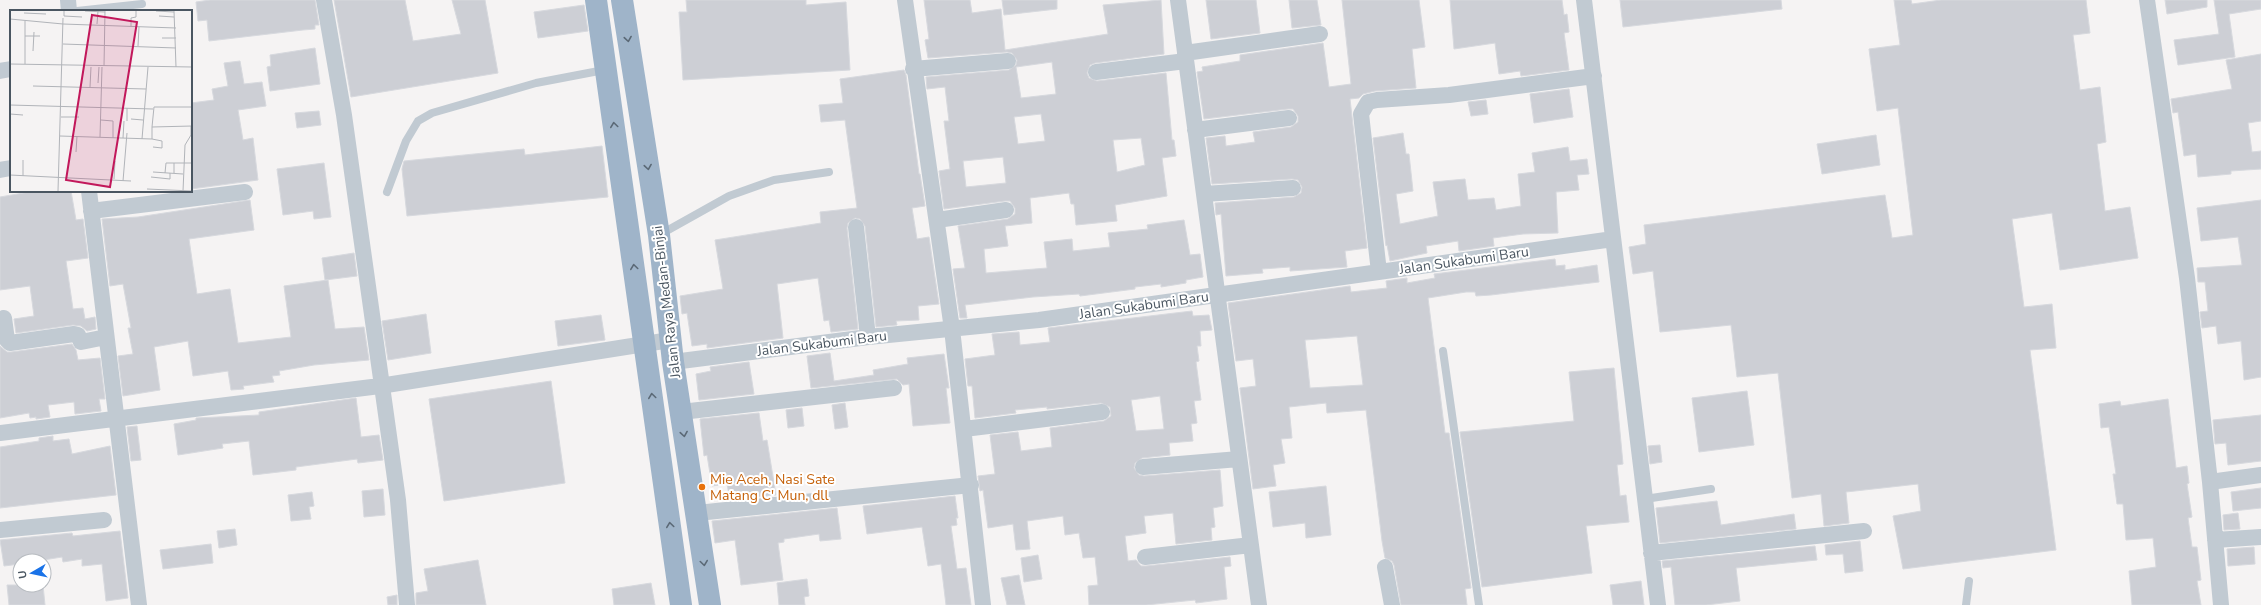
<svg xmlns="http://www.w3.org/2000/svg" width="2261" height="605" viewBox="0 0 2261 605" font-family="'Nunito Sans',sans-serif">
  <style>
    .building { fill: #cdcfd5; stroke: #d7d9de; fill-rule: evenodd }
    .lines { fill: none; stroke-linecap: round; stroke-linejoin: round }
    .service { stroke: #c1cad2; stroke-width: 8 }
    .minor { stroke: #c1cad2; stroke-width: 16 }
    .trunk { stroke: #9fb4c9; stroke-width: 22 }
    .oneway { stroke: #5b6976 }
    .food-dot { fill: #e8710a; stroke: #fff; stroke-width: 1.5 }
    .labels { text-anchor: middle; stroke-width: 4; stroke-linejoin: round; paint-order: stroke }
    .street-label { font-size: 14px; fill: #4a5661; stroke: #fff }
    .food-label { font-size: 14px; fill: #c56008; stroke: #fff; text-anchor: start }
    .inset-road { fill: none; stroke: #b1b4b9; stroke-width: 1 }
    .view { fill: #c2185b; fill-opacity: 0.15; stroke: #c2185b; stroke-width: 2 }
    .inset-edge { fill: none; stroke: #4a5661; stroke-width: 2 }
  </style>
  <rect width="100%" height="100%" fill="#f5f3f3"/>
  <path class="building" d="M 210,0 L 315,0 L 319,25 L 315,25 L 315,29 L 303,30 L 209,41 L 207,20 L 198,21 L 196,2 Z
    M 334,0 L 405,0 L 413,41 L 461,34 L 452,0 L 485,0 L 498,73 L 351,97 Z
    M 686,0 L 806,0 L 806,5 L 846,2 L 850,70 L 683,80 L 679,12 L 687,12 Z
    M 924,0 L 970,0 L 972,13 L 1001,9 L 1005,50 L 1108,34 L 1103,5 L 1161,0 L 1164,54 L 1095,63 L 1090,65 L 1087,73 L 1089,78 L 1097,81 L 1166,73 L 1172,140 L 1174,140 L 1176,156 L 1162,158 L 1167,196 L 1115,205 L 1117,221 L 1076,225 L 1074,204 L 1071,204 L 1069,193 L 1030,198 L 1032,223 L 1005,226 L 1008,246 L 984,249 L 986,273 L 1047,268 L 1044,242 L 1072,239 L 1073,251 L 1110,247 L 1108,233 L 1148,229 L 1147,225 L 1184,220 L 1190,255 L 1200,254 L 1203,277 L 1186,280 L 1186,283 L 1161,287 L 1161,284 L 1135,287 L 1135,289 L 1080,296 L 1079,294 L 1033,297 L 965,305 L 967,318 L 960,318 L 953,269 L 965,268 L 958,226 L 1008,219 L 1015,214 L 1015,208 L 1010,201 L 1005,201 L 944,209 L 939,171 L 950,169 L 944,121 L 949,121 L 945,87 L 927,89 L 926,77 L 1009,70 L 1016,65 L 1017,60 L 1012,53 L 1007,52 L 928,58 L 925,40 L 929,39 ZM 1052,62 L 1056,94 L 1021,98 L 1016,67 ZM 1041,114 L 1045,141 L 1018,144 L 1014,117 ZM 1141,138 L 1145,165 L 1117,172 L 1113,140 ZM 1003,157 L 1006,183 L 966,187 L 963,161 Z
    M 1002,0 L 1057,0 L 1057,9 L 1004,15 Z
    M 1206,0 L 1256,0 L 1260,33 L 1211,39 Z
    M 1289,0 L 1317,0 L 1321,25 L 1292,28 Z
    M 1342,0 L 1419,0 L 1425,47 L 1412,49 L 1416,88 L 1375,91 L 1363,94 L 1359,98 L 1350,99 L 1367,248 L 1345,251 L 1347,267 L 1290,271 L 1290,267 L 1262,269 L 1263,273 L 1226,276 L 1221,214 L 1216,215 L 1215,203 L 1294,197 L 1301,193 L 1302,187 L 1298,180 L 1292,179 L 1212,184 L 1206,138 L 1225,136 L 1226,146 L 1255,142 L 1253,132 L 1291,127 L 1298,122 L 1298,116 L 1293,109 L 1288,109 L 1204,119 L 1197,72 L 1203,71 L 1202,67 L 1240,61 L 1240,55 L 1323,43 L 1329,87 L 1351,84 Z
    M 1450,0 L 1562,0 L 1564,15 L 1567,14 L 1569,32 L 1564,33 L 1569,70 L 1521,76 L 1520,71 L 1499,74 L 1495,43 L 1454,49 Z
    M 1620,0 L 1781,0 L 1782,9 L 1623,27 Z
    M 1894,0 L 1911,0 L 1912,4 L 1941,0 L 2086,0 L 2090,33 L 2073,35 L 2080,90 L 2100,87 L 2106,142 L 2097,144 L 2105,211 L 2130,207 L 2138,258 L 2060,270 L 2052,213 L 2012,219 L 2024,307 L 2052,304 L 2056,348 L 2030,350 L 2056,550 L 1903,569 L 1893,516 L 1921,511 L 1918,484 L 1846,492 L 1849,523 L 1824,526 L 1821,494 L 1792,498 L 1778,373 L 1737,377 L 1731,325 L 1660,332 L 1653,271 L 1633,274 L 1629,247 L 1646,244 L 1644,225 L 1885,195 L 1892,238 L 1913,235 L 1898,108 L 1877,111 L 1869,49 L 1900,45 Z
    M 2165,0 L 2207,0 L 2207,7 L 2167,14 Z
    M 2214,0 L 2261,0 L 2261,9 L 2229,14 L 2235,57 L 2178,65 L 2174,40 L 2219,34 Z
    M 584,5 L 588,31 L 538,38 L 534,12 Z
    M 315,48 L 320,84 L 270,91 L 267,67 L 271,66 L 270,55 Z
    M 2261,54 L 2261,121 L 2248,123 L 2252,152 L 2261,151 L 2261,169 L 2231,171 L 2231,174 L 2198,177 L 2196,154 L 2184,156 L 2178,112 L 2173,113 L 2171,99 L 2232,89 L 2226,60 Z
    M 240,61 L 244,84 L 262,82 L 266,106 L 238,110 L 243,140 L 253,138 L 258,180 L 191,189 L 191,103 L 214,100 L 212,89 L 228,86 L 224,63 Z
    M 904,70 L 906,75 L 919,174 L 920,174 L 925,206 L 912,208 L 917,239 L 929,237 L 939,304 L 918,306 L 919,320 L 896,321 L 897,325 L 876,327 L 865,226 L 860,219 L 855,218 L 848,223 L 847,228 L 858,329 L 831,332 L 829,320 L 824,321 L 818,278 L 777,284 L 783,338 L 707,348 L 707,344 L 692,346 L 687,313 L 682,314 L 680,296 L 723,289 L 715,240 L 821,223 L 820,212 L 857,208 L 845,120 L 821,122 L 819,105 L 843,103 L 840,79 Z
    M 1569,89 L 1573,117 L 1534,123 L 1530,94 Z
    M 1486,100 L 1488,114 L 1471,116 L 1468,102 Z
    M 319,111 L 321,125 L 297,128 L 295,113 Z
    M 1403,133 L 1406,154 L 1409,154 L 1413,191 L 1396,194 L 1400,224 L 1438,216 L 1433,182 L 1465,179 L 1468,200 L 1494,198 L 1496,210 L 1521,206 L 1518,174 L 1535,172 L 1532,153 L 1568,147 L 1570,161 L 1587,159 L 1589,174 L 1577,175 L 1579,190 L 1556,192 L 1558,233 L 1523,234 L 1493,238 L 1494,246 L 1459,251 L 1458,241 L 1426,246 L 1427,253 L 1390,261 L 1387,245 L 1386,246 L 1373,138 Z
    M 1876,135 L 1880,165 L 1822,174 L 1817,144 Z
    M 602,146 L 608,197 L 407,216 L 402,169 L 404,161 L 524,149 L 525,155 Z
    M 324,163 L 331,217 L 314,219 L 313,211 L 283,215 L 277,169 Z
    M 35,191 L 71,191 L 76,220 L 83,219 L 88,258 L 66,261 L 73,309 L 83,308 L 85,319 L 95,317 L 96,329 L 87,331 L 81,326 L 73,325 L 16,333 L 14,319 L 34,316 L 30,286 L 0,290 L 0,197 Z
    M 250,200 L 254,230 L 189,239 L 197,294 L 230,289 L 238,343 L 291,337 L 284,286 L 328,280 L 335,329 L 364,327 L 369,360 L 314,365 L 279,371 L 280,375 L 272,376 L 274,382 L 243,386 L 244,389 L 231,390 L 228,371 L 193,376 L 188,341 L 154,347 L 160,390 L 123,396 L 118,356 L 133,354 L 128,328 L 131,328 L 123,284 L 110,286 L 102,219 L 138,217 Z
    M 2261,200 L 2261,377 L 2244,380 L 2241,341 L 2218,344 L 2216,326 L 2202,328 L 2200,312 L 2208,311 L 2205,282 L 2198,282 L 2197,268 L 2242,265 L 2238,237 L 2201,241 L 2197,208 Z
    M 354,253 L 357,276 L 325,280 L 322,258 Z
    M 1555,259 L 1556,266 L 1565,265 L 1565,270 L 1597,265 L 1599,282 L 1491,295 L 1476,296 L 1475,292 L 1466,292 L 1428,298 L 1445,433 L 1449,433 L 1471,588 L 1465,589 L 1467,605 L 1401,605 L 1394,565 L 1392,561 L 1385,558 L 1382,541 L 1366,410 L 1327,413 L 1326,403 L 1289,407 L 1292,438 L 1281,439 L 1285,463 L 1273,465 L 1276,486 L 1253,489 L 1240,388 L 1256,386 L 1253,359 L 1236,361 L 1228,303 L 1350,286 L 1351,292 L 1387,288 L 1386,281 L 1407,278 L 1407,283 L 1435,278 L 1434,274 ZM 1357,336 L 1363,385 L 1310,388 L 1305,340 Z
    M 1192,311 L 1193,316 L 1209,315 L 1212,330 L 1200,331 L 1201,346 L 1197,346 L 1199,361 L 1196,362 L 1201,400 L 1194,401 L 1197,423 L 1191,424 L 1193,441 L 1169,443 L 1170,455 L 1142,458 L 1135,463 L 1134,468 L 1139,475 L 1144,476 L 1220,470 L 1223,506 L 1213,508 L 1215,527 L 1211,528 L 1212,540 L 1176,544 L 1173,513 L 1144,516 L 1146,533 L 1125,536 L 1128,561 L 1136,560 L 1141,566 L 1146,566 L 1230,557 L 1231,566 L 1224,567 L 1227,599 L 1196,603 L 1195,600 L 1146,605 L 1089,605 L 1088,586 L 1098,585 L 1095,557 L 1083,558 L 1079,533 L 1065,535 L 1063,516 L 1027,521 L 1030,549 L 1016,550 L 1013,524 L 988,528 L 983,490 L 980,491 L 978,476 L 995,474 L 990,435 L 1018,432 L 1021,451 L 1052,447 L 1050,428 L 1104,421 L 1111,416 L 1110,407 L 1101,403 L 1047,409 L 1047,407 L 1015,410 L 1016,413 L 975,418 L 972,386 L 968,386 L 965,359 L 995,355 L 992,334 L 1019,332 L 1020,345 L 1050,342 L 1048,328 ZM 1160,396 L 1164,429 L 1136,431 L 1131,400 Z
    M 426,314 L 431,353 L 388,360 L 382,321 Z
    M 601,315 L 605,340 L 558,346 L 555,321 Z
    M 72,344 L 76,350 L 78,360 L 100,358 L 105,399 L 99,399 L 101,411 L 75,414 L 74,402 L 48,405 L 50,417 L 36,419 L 36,417 L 30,418 L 29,413 L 0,418 L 0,346 L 7,352 L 11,352 Z
    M 830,353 L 834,381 L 874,375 L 873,370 L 908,364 L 907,358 L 944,354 L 949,388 L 946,388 L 950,423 L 913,426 L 909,384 L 903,385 L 897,379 L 811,388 L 807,356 Z
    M 749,362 L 754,394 L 699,400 L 696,374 L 711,371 L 710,367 Z
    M 1614,368 L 1623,464 L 1617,465 L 1620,496 L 1626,495 L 1629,522 L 1586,526 L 1592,573 L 1482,587 L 1460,432 L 1574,421 L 1569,372 Z
    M 551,381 L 565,483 L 444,501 L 429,399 Z
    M 1747,391 L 1754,445 L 1699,452 L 1692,398 Z
    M 356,398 L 361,437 L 379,435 L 383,460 L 358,463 L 357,459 L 296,467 L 296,470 L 253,475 L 249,441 L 222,444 L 223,448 L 178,455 L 174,424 L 196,420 L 196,418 L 259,415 L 259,412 Z
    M 2168,399 L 2176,468 L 2187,466 L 2189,483 L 2187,484 L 2192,517 L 2188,518 L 2192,547 L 2197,547 L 2201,580 L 2197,581 L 2201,605 L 2132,605 L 2129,571 L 2156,567 L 2153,538 L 2126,540 L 2123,504 L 2117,504 L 2113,474 L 2116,474 L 2109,427 L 2101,428 L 2099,404 L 2120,401 L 2121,406 Z
    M 845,403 L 848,427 L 835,429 L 832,405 Z
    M 802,408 L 804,426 L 788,428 L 786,410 Z
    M 759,413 L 763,441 L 767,440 L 776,495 L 730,500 L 727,484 L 712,486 L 707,455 L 704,456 L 700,419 Z
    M 2261,415 L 2261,461 L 2228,465 L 2226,443 L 2215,444 L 2213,420 Z
    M 137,426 L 141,460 L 131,461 L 127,427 Z
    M 53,436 L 53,441 L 69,439 L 72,454 L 110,446 L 116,495 L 0,508 L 0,447 L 39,441 L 39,438 Z
    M 1660,445 L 1662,462 L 1650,464 L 1648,446 Z
    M 1326,486 L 1331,535 L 1306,538 L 1305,523 L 1273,527 L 1269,492 Z
    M 2261,488 L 2261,508 L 2233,511 L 2231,492 Z
    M 383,489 L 385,515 L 364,517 L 362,491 Z
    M 312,492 L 314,506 L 309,507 L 311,519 L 291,521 L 288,495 Z
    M 955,496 L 958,518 L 956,518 L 957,525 L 951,526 L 957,569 L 966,568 L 971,605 L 946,605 L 941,564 L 928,566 L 922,527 L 867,534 L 863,506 Z
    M 1717,501 L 1721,525 L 1794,514 L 1796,529 L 1660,543 L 1656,508 Z
    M 837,508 L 841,539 L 820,541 L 819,534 L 784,539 L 784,542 L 778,543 L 783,580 L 741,585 L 735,540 L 715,543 L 712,521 Z
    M 2238,513 L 2240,529 L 2224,530 L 2223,515 Z
    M 235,529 L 237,545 L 219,548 L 217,531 Z
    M 120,531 L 128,598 L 106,601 L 102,564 L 82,566 L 82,559 L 63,562 L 62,557 L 37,561 L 20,561 L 20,564 L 4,566 L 0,540 L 72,533 L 73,536 Z
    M 1860,541 L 1863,571 L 1845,573 L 1843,554 L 1826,555 L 1825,545 Z
    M 211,544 L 213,563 L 163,569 L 160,550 Z
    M 1815,546 L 1817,560 L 1736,568 L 1740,601 L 1706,605 L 1675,605 L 1671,567 L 1663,568 L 1662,561 Z
    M 2254,547 L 2255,564 L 2228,566 L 2227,549 Z
    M 1038,555 L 1042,579 L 1024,582 L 1021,558 Z
    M 478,560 L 486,605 L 416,605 L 416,593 L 428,591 L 424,569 Z
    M 1019,575 L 1025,605 L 1007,605 L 1001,578 Z
    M 807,579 L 809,596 L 804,597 L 805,605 L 779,605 L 777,583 Z
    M 1641,581 L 1644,605 L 1613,605 L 1610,585 Z
    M 651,583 L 655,605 L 614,605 L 612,589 Z
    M 7,585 L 43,585 L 45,605 L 9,605 Z
    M 397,595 L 397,605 L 388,605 L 387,597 Z"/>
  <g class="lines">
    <path class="service" d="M 77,11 L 142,4
      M 387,192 L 406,141 L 418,121 L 432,113 L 536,83 L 604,70
      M 661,234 L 729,196 L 774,180 L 829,172
      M 1443,351 L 1479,605
      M 1645,499 L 1711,489
      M 1966,605 L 1969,581"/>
    <path class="minor" d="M 68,0 L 69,11
      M 324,0 L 344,115 L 398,500 L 407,605
      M 905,0 L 952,329 L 983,605
      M 1178,0 L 1259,605
      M 1584,0 L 1658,605
      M 2147,0 L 2187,278 L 2210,482 L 2221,605
      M 1185,53 L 1320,34
      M 913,69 L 1008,61
      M 0,71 L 11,69
      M 1096,72 L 1186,61
      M 1195,130 L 1289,118
      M 0,170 L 11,168
      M 89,191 L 139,605
      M 1204,194 L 1293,188
      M 91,211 L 245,192
      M 937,220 L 1006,210
      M 856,227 L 868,337
      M 1379,272 L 1361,114 L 1368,102 L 1377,100 L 1449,95 L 1594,76
      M 4,318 L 7,340 L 10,343 L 74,334 L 78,335 L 81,342 L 106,337
      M 673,362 L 868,337 L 1039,320 L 1613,239
      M 681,412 L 894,388
      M 964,429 L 1102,412
      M 0,433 L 380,386 L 670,340
      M 1143,467 L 1239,459
      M 2210,482 L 2261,475
      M 697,513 L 971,485
      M 0,530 L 104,520
      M 2215,540 L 2261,537
      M 1651,553 L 1864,531
      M 1145,557 L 1251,545
      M 1385,567 L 1392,605"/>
    <path class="trunk" d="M 596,0 L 681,605
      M 622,0 L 659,235 L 673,362 L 710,605"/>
  </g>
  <defs><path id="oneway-chevron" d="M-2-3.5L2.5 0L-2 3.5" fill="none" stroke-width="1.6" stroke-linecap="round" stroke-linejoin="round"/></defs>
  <g class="oneway">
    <use href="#oneway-chevron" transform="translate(628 39) rotate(81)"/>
    <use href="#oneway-chevron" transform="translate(614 125) rotate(-98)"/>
    <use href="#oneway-chevron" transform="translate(648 167) rotate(81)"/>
    <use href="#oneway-chevron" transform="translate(634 267) rotate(-98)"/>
    <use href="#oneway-chevron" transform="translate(652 396) rotate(-98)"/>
    <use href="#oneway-chevron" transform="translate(684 434) rotate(81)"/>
    <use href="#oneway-chevron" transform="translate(670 525) rotate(-98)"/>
    <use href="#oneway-chevron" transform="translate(704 563) rotate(82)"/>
  </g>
  <circle class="food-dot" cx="702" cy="487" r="4"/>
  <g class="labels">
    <g class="street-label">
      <text transform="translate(1464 260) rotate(-8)" y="5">Jalan Sukabumi Baru</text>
      <text transform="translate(666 302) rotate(-97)" y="5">Jalan Raya Medan-Binjai</text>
      <text transform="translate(1144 305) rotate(-8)" y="5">Jalan Sukabumi Baru</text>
      <text transform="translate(822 343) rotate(-7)" y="5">Jalan Sukabumi Baru</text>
    </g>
    <g class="food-label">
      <text x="710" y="484">Mie Aceh, Nasi Sate<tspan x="710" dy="16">Matang C' Mun, dll</tspan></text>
    </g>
  </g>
  <g transform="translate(10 10)">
    <rect width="182" height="182" fill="#f5f3f3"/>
    <path class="inset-road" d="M 54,1 L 54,6 L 72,7M 75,1 L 95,2M 146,1 L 164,2M 164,1 L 166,57M 14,3 L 36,4M 149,6 L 164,7M 0,9 L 53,14 L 166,18M 15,11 L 15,54M 87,14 L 88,1M 121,17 L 121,8 L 126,7 L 126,1M 15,26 L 30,26M 152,28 L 166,28M 53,34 L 166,38M 128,36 L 129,17M 23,41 L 24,22M 0,54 L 182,57M 94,56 L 95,1M 88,73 L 89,57M 23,76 L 136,79M 80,77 L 81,57M 0,95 L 143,99M 0,104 L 13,105M 51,107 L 69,107M 121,109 L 133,110M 91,110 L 103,111 L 103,128M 117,111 L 117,98M 142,117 L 144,97 L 182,97M 50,126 L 142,129M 90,127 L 92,57M 113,128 L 114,111M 132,129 L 138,57M 143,137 L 152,138 L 152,131 L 142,129 L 142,117 L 182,116M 66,142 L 67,126M 143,162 L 173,164M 155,163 L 156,153 L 164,153M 164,163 L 164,153 L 182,153M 0,165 L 121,171M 13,166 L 13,150M 141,167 L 160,169 L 160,163M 104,169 L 105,151M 113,171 L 117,123M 137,179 L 182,181M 48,181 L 53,8M 173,181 L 175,135 L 181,125 L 181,116"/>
    <path class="view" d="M 82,5 L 127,12 L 100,177 L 56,170 Z"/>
    <rect width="182" height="182" class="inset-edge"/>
  </g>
  <g transform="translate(32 573) rotate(261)"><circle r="19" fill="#ffffff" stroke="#b7bbc0"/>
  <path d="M0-3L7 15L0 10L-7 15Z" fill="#1a73e8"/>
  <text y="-6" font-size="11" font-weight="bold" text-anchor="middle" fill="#4a5661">U</text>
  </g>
</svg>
